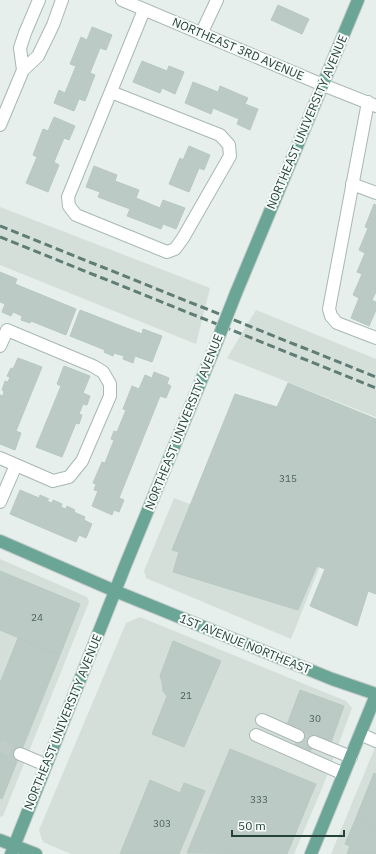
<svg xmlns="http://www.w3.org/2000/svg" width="376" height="854" viewBox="0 0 376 854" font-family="'IBM Plex Sans',sans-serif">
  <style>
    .built { fill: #d4dfda }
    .building { fill: #bbcac4; stroke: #b8c9c2 }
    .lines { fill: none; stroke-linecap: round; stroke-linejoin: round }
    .minor-tunnel { stroke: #bfccc8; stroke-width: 12; stroke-dasharray: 12 6; stroke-linecap: butt }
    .minor-casing { stroke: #a8b8b2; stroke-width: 14 }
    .major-casing { stroke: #c2cac8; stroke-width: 14 }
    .minor { stroke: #fff; stroke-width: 12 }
    .major { stroke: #6aa596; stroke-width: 12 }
    .rail { stroke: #5f7d75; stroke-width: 3; stroke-dasharray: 8 4; stroke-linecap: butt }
    .major-bridge-casing { stroke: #c2cac8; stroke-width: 14; stroke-linecap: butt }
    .major-bridge { stroke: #6aa596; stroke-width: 12 }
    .labels { text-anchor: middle; stroke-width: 4; stroke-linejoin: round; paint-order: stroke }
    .number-label { font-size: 10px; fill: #4a645c }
    .street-label { font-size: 12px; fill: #24423a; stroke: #f7fbf9 }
  </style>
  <rect width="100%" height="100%" fill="#e6efeb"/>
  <path class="built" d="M 0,207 L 210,288 L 196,344 L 0,265 Z
    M 256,310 L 376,359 L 376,417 L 227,358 Z
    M 174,498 L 324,556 L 291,639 L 146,578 L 144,571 Z
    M 0,559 L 87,597 L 89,602 L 3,816 L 0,817 Z
    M 140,617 L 346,701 L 352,708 L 323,786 L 294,854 L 71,854 L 43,842 L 39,830 L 126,623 Z
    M 376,745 L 376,854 L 331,854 Z"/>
  <path class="building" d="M 278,5 L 309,19 L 302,34 L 271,20 Z
    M 92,27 L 112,35 L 106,50 L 100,48 L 90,73 L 95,75 L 85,101 L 79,99 L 74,111 L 54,103 L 59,90 L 65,93 L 76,66 L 70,64 L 81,37 L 87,40 Z
    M 142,61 L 167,71 L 169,66 L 184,72 L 175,94 L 162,88 L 160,93 L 133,82 Z
    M 193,82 L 218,92 L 220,86 L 248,98 L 245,104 L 258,109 L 250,130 L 237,124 L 239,119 L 213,108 L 211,114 L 185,103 Z
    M 54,117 L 75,126 L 69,140 L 64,138 L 54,162 L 59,165 L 48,192 L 26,183 L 37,157 L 33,155 L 43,129 L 48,131 Z
    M 189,146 L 210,155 L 204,170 L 199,168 L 189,192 L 169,184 L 180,158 L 183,160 Z
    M 94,166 L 117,175 L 115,181 L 139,190 L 136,198 L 160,208 L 163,200 L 185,208 L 176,229 L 163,224 L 161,229 L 127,216 L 130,209 L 98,197 L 100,192 L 86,187 Z
    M 374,204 L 376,205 L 376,292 L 372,300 L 376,302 L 376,310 L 369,326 L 351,318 L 359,298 L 353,295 L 362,274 L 357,272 L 365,253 L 359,250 L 368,228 L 365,227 Z
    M 0,272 L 17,279 L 15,284 L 76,309 L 66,335 L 31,321 L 30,323 L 21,320 L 22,316 L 13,312 L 11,316 L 2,312 L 5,304 L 0,302 Z
    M 80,310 L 142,334 L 143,329 L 162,336 L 152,362 L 135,356 L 133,363 L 123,359 L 124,356 L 114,353 L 113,356 L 104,352 L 105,350 L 70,336 Z
    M 18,358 L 42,367 L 16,431 L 21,433 L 15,450 L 0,444 L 0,395 L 3,396 L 4,391 L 2,390 L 5,381 L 8,382 L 10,377 L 7,376 L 11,368 L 13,369 Z
    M 64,366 L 90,376 L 83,393 L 90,396 L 87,405 L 83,404 L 79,414 L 82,415 L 79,424 L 76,423 L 62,457 L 36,447 L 61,386 L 57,384 Z
    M 154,372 L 169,378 L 167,384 L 171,386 L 166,398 L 160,396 L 119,498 L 124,500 L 119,512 L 114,510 L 112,515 L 92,506 L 98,491 L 94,490 L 96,484 L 93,483 L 102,462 L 105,463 L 114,440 L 111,439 L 114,431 L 117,432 L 126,410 L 123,409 L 132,386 L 139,389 L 145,375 L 152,378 Z
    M 288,383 L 376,419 L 376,594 L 368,591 L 357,626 L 310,606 L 325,569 L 317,566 L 298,610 L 173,572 L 179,552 L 172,550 L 235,394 L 277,407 Z
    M 20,490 L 39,498 L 40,495 L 49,499 L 47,501 L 52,503 L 53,500 L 62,504 L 61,507 L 66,509 L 67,506 L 75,510 L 74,512 L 85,517 L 84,520 L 92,524 L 86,538 L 79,535 L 76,542 L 10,514 Z
    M 0,571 L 80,604 L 60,655 L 0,630 Z
    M 18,638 L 60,655 L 2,799 L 0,798 L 0,683 Z
    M 173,641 L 221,661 L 184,747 L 152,734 L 167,696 L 163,691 L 162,682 L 160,676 Z
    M 300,690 L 344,706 L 330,745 L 315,739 L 309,755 L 294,749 L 299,735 L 285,730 Z
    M 230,749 L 316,784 L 287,854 L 187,853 Z
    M 374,773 L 376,774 L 376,826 L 356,818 Z
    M 150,780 L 180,793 L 184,783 L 205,791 L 179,854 L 120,854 Z
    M 356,818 L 376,826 L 376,854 L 347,854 L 350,846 L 345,844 Z"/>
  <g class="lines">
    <path class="minor-tunnel" d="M 298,736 L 314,742
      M 295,744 L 311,750
      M 0,745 L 20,754"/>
    <defs>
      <path id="minor" d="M 122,0 L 323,85 L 376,106
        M 201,34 L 217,0
        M 23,70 L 20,48 L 25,33 L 39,0
        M 111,92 L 220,135 L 229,145 L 230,156 L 183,238 L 175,249 L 167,252 L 76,215 L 69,206 L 68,197 L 144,10
        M 368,102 L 329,309 L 331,316 L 337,323 L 376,338
        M 0,125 L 23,70 L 38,56 L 53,25 L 62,0
        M 352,184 L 376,193
        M 0,346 L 7,330 L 93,366 L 103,372 L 110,384 L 110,396 L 82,461 L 69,477 L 53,481 L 0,458
        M 0,502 L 16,465
        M 262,720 L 298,736
        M 360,734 L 376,741
        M 256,735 L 344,774
        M 314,742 L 351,757
        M 20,754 L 46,765"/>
      <path id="major" d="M 236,293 L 358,0
        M 0,541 L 115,591 L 332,679 L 376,694
        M 0,840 L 36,854
        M 11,854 L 125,566 L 212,354
        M 311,854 L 376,695"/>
    </defs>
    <use href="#minor" class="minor-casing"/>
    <use href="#major" class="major-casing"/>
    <use href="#minor" class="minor"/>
    <use href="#major" class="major"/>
    <path class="rail" d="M 0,226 L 376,377
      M 0,237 L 376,388"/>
    <defs>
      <path id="major-bridge" d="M 212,354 L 236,293"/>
    </defs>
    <use href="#major-bridge" class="major-bridge-casing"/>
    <use href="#major-bridge" class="major-bridge"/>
  </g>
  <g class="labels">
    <g class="number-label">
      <text x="288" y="482">315</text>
      <text x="37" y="621">24</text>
      <text x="186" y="699">21</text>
      <text x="315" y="722">30</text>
      <text x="259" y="803">333</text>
      <text x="162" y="827">303</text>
    </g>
    <g class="street-label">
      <text transform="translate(238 49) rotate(23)" y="4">NORTHEAST 3RD AVENUE</text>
      <text transform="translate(307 122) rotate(-67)" y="4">NORTHEAST UNIVERSITY AVENUE</text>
      <text transform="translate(184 422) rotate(-68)" y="4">NORTHEAST UNIVERSITY AVENUE</text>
      <text transform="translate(245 644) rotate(22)" y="4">1ST AVENUE NORTHEAST</text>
      <text transform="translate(63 722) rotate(-68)" y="4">NORTHEAST UNIVERSITY AVENUE</text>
    </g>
  </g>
  <path d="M232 830v6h112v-6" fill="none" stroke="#24423a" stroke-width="2"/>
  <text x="238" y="830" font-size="12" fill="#24423a" stroke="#f7fbf9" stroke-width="3" paint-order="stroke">50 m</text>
</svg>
